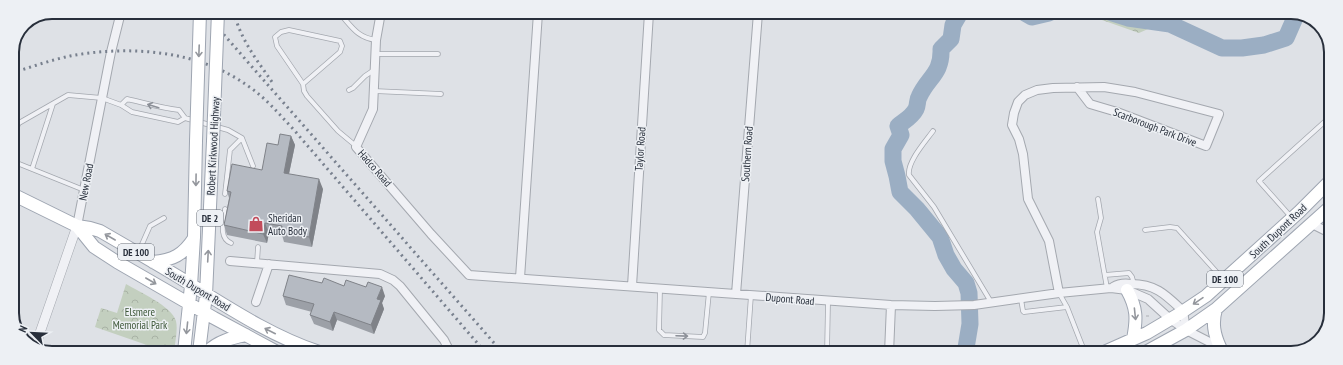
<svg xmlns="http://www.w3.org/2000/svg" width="1343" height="365" viewBox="0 0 1343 365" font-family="'PT Sans Narrow',sans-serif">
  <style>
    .park { fill: url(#park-crowns) }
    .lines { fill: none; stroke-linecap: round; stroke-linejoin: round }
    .stream { stroke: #9baec3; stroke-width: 3 }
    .river { stroke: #9baec3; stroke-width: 17 }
    .service-casing { stroke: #a4a8af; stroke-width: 5.5 }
    .minor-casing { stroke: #a4a8af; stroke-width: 10 }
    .tertiary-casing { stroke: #a4a8af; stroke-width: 10 }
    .primary-casing { stroke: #9ea5b1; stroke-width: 14 }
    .path { stroke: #bcbfc5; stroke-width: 1.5; stroke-dasharray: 3 3; stroke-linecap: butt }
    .service { stroke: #f0f1f5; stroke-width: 4 }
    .minor { stroke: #f0f1f5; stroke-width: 8 }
    .tertiary { stroke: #f0f1f5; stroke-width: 9 }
    .primary { stroke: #fff; stroke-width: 12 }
    .rail { stroke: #78808e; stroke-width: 3; stroke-dasharray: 2 4; stroke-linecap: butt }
    .primary-bridge-casing { stroke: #9ea5b1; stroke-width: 14; stroke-linecap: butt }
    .primary-bridge { stroke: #fff; stroke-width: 12 }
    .wall { fill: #9ca0a7 }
    .shaded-wall { fill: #7f8288 }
    .building { fill: #b5bac2; stroke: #7f8288 }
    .oneway { stroke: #94979d }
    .oneway2 { stroke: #8c9098 }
    .labels { text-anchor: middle; stroke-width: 3; stroke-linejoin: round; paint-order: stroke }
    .shield { fill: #edf0f4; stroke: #636972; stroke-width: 1 }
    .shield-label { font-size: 10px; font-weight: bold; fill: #282f3b }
    .street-label { font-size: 11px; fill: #282f3b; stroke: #edf0f4 }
    .poi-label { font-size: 11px; fill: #282f3b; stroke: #edf0f4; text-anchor: start }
    .park-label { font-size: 11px; fill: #3c5637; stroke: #edf0f4 }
    .rim { fill: none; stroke: #282f3b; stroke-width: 2 }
  </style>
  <defs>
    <pattern id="park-crowns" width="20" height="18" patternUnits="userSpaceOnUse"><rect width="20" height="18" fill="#c3cfbf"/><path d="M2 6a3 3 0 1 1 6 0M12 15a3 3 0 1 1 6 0" fill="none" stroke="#a8b2a5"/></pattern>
  </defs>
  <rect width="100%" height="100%" fill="#dee1e6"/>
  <path class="park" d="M 1082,13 L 1184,13 L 1139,33 Z
    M 126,284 C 139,292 172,306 176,321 C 178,330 175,342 174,352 L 167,352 L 95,327 L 101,308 L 117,313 Z"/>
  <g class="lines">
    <path class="stream" d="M 940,13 L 953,25"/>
    <path class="river" d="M 960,13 L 953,25 L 951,39 L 941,49 C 942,74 928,77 919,97 C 917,100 918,105 916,109 C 912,117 904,121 898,126 L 901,135 L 893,149 L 893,161 L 897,176 L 900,192 L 917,209 L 940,237 L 946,255 L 954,269 L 966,283 L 969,293 L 970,324 L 966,348 L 964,353
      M 1025,13 L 1032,17 L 1049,13
      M 1112,13 L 1128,18 L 1170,24 L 1222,48 L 1242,48 L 1264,45 L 1286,38 L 1297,13"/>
    <defs>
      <path id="service" d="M 341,12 L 341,15 C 352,27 358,38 376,40
        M 376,54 L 438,54
        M 303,84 L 277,46 L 275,37 L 281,32 L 289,30 L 340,41 L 342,46 L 340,52 L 303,84 L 304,91 L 307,96 L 338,131 L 356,146
        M 349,90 L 353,88 L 365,76 L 374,70
        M 374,91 L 441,94
        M 121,105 L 127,99 C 145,103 161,108 179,110 L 185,118 L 228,130 L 242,138 L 253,166
        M 933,131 C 925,142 907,162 909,175 L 934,207 L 991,302
        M 12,136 L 19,123 L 68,95 L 102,98 L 121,105 L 132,112 L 178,122 L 185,118
        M 12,161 L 84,190
        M 32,169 L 53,104
        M 225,194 L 230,150 L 242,138
        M 1098,199 L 1101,218 L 1097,232 L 1107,288
        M 225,209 C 224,220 218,238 231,243
        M 1292,218 L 1259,181 L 1331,116
        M 1145,230 L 1170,227 L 1177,228 L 1222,278
        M 139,251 L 150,226 L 164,218
        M 257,263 L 258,247
        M 1105,275 L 1129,273 L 1132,277 L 1134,284
        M 660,289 L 659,330 L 664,335 L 703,337 L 705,333 L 709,292
        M 1059,293 L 1067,307
        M 1021,299 L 1023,311 L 1024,312 L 1067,307 L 1085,353
        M 747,352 L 751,295
        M 827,353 L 828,302"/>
      <path id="minor" d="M 381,12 L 376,40 L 373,109 L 356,147 L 431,234 L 469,275 L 891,305 L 935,306 L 974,305 L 1059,293 L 1111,288 L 1127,290 L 1148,299 L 1170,319 L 1186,330 L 1231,353
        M 1312,224 L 1330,233
        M 77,226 L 111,52 L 121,12
        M 230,261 L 380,274 L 393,280 L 400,286 L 444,340 L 448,348 L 448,352
        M 520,278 L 538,13
        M 632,286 L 649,13
        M 1113,287 C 1118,284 1125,283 1131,284 C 1156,284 1166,295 1183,311 L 1186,330
        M 1059,293 L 1049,241 L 1028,199 L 1023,154 L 1019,139 L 1012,125 L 1014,113 L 1018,102 L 1025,95 L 1037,90 L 1053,88 L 1104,87 L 1135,92 L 1219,114 L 1206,146 L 1117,112 L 1090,104 L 1077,87
        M 736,294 L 758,13
        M 256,302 L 269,264
        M 889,353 L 891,305"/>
      <path id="tertiary" d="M 35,347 L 77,226"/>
      <path id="primary" d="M 12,194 L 77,226 L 90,228 L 100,231 C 126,246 152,261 177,276 C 223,304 268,335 319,352
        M 77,226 L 94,247 L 117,262 L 214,318 L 277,352
        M 153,262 C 173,260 183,255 194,238
        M 1127,290 C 1137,308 1137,319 1133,339
        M 1216,309 C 1212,323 1214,334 1220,347
        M 184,352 L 191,286 L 194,237 L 196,141
        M 199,352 L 206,295 L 213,141
        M 207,352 C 218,341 231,338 246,335
        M 1102,353 L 1147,333 L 1179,314 L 1206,296 L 1299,212 L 1330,181
        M 1144,353 L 1186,330 L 1216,309 L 1330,207"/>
    </defs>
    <use href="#service" class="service-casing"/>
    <use href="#minor" class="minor-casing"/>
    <use href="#tertiary" class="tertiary-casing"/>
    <use href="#primary" class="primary-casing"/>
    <path class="path" d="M 1146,316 L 1152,316"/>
    <use href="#service" class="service"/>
    <use href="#minor" class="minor"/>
    <use href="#tertiary" class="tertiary"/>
    <use href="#primary" class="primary"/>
    <path class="rail" d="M 204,12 L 502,352
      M 234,12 C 240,39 257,60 272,82
      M 12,73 C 31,67 51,60 70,56 C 129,45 199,50 248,86 C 266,98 279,114 294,130 L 485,352"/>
    <defs>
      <path id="primary-bridge" d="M 196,141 L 200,12
        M 213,141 L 218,12"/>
    </defs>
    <use href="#primary-bridge" class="primary-bridge-casing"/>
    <use href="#primary-bridge" class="primary-bridge"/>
  </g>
  <path class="wall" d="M 279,12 L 321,12 L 320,19 Z
    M 291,136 L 295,145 L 289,174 L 323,189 L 312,247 L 284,242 L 282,235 L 269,233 L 267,243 L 227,235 L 224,225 L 229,198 L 227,191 L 262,170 L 278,145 Z
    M 322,283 L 344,286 L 385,296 L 382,303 L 384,309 L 374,334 L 337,320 L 333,331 L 314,324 L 310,315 L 312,312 L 286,305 L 283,296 Z"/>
  <path class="shaded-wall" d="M 317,12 L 321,12 L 320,19 Z
    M 291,136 L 295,145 L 287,183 L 284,173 Z
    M 319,179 L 323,189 L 312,247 L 309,237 Z
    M 265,223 L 269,233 L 267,243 L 263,234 Z
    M 382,287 L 385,296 L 382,303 L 384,309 L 374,334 L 371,325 L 377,299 Z
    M 334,312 L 337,320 L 333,331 L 330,322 Z"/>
  <path class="building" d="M 280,134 L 291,136 L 284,173 L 319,179 L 309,237 L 281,232 L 282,226 L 265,223 L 263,234 L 224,225 L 231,192 L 227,191 L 232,164 L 262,170 L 267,143 L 278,145 Z
    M 289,275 L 322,283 L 324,278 L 344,286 L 346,280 L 366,287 L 368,282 L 382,287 L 377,299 L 381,300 L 371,325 L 334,312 L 330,322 L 310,315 L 314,304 L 283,296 Z"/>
  <defs><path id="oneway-shaft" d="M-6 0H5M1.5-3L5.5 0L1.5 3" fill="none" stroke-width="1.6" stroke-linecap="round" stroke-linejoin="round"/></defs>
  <g class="oneway">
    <use href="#oneway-shaft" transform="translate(199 51) rotate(92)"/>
    <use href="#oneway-shaft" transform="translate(196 180) rotate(91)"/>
    <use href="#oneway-shaft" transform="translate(110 237) rotate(-150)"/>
    <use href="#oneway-shaft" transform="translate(208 256) rotate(-87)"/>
    <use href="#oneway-shaft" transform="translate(151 281) rotate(30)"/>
    <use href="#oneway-shaft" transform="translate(1198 301) rotate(146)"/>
    <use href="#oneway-shaft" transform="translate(1135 314) rotate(84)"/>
    <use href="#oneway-shaft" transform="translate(187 328) rotate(96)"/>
    <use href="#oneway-shaft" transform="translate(270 331) rotate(-153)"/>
  </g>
  <g class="oneway2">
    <use href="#oneway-shaft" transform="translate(153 106) rotate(-163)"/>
    <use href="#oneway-shaft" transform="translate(682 336) rotate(2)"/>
  </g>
  <defs>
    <symbol id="shop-bare" viewBox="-9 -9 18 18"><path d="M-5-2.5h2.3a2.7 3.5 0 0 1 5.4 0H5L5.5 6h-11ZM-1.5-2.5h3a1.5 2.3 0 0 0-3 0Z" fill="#c24c5b" stroke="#edf0f4" stroke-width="2.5" paint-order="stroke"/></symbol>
  </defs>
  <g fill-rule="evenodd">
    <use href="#shop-bare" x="245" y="213" width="22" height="22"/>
  </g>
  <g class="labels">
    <g class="shield">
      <rect x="197" y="210" width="26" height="16" rx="3"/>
      <rect x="118" y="244" width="36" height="16" rx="3"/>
      <rect x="1207" y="271" width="36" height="16" rx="3"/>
    </g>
    <g class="shield-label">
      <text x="210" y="222">DE 2</text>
      <text x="136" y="256">DE 100</text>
      <text x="1225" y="283">DE 100</text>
    </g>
    <g class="street-label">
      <text transform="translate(1155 127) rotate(21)" y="4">Scarborough Park Drive</text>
      <text transform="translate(213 146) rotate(-87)" y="4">Robert Kirkwood Highway</text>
      <text transform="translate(640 149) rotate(-86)" y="4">Taylor Road</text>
      <text transform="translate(747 154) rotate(-86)" y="4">Southern Road</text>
      <text transform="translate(375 168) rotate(49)" y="4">Hadco Road</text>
      <text transform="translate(86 182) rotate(-79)" y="4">New Road</text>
      <text transform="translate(1278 231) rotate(-43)" y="4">South Dupont Road</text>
      <text transform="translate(198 289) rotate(31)" y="4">South Dupont Road</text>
      <text transform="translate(790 299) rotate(5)" y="4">Dupont Road</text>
    </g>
    <g class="poi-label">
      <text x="268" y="222">Sheridan<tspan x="268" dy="13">Auto Body</tspan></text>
    </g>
    <g class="park-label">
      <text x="140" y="316">Elsmere<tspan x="140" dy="13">Memorial Park</tspan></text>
    </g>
  </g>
  <path d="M0 0H1343V365H0ZM52 19H1291A33 33 0 0 1 1324 52V313A33 33 0 0 1 1291 346H52A33 33 0 0 1 19 313V52A33 33 0 0 1 52 19Z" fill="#edf0f4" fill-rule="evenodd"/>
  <path class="rim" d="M52 19H1291A33 33 0 0 1 1324 52V313A33 33 0 0 1 1291 346H52A33 33 0 0 1 19 313V52A33 33 0 0 1 52 19Z"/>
  <g transform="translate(32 333) rotate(294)" stroke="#edf0f4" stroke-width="3" paint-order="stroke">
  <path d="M0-3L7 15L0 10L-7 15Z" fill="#282f3b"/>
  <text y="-6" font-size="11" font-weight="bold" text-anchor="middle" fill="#282f3b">N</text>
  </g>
</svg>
